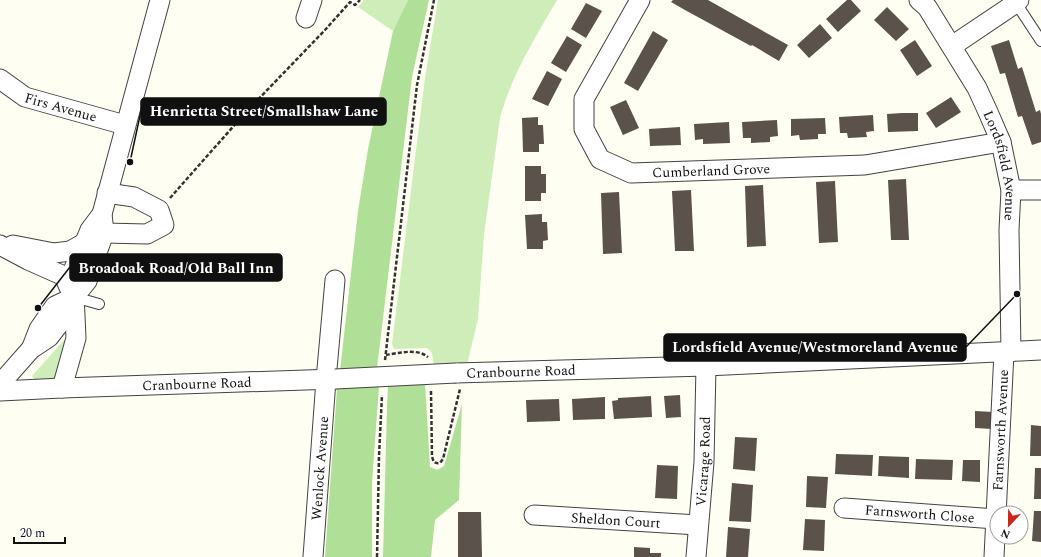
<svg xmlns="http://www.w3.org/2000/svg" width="1041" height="557" font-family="Spectral,serif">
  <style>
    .green { fill: #ceedb9 }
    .forest { fill: #b0df97 }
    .building { fill: #5a524b }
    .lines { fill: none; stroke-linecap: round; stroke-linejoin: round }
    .service-casing { stroke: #434343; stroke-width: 12 }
    .minor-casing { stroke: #434343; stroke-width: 21 }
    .path { stroke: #323232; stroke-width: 2.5; stroke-dasharray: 4 2; stroke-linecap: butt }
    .service { stroke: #fff; stroke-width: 10 }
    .minor { stroke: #fff; stroke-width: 19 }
    .minor-bridge-casing { stroke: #434343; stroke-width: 21; stroke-linecap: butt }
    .minor-bridge { stroke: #fff; stroke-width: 19 }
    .labels { text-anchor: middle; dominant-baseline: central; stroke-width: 4; stroke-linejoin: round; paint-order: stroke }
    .street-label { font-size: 14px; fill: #101010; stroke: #fff }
    .leader { fill: none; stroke: #101010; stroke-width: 1.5 }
    .callout-dot { fill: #101010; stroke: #fff; stroke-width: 1.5 }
    .callout { fill: #101010; stroke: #101010; stroke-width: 1.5 }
    .callout-label { font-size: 15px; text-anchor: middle; font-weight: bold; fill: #fff }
  </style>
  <rect width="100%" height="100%" fill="#fffef3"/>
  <path class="green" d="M364 0H408L393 31 358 7Z
    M438 0H557C535 38 511 76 500 118L484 235 478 319 467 365H434L432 353 427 348 394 349 392 344 425 78Z
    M64 340 67 341 58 375 54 380H35L32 376Z"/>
  <path class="forest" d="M408 0H429L412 77 377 368 340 371 358 211 368 149 393 31Z
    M425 383 430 467 437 470 444 466 462 404 459 500 435 520 431 557H383L387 407 388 385Z
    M379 386 372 483V557H325L337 389Z"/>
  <path class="building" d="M673 0H708L788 45 779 61 752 45 751 46 685 10 671 2Z
    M847 0H851L861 11 838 32 826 19Z
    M586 3 602 11 586 38 571 29Z
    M887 7 909 29 896 41 874 20Z
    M820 24 832 38 809 58 797 45Z
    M653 31 668 40 638 91 624 83Z
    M567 36 582 45 566 72 551 63Z
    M915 40 932 66 917 76 900 50Z
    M1009 40 1018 69 1022 67 1036 112 1040 110 1041 114V142L1032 145 1022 116 1018 117 1005 73 1000 74 991 46Z
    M547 71 562 79 548 106 532 99Z
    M951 97 961 112 936 128 926 113Z
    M626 100 639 128 623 135 610 107Z
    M902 113H918V131L888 132 887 114Z
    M873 115 874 131 866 132 867 137 848 138 847 133H840L839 117Z
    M538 117V125H543L544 144H539V152H523L522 118Z
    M825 118 826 134H818V139L800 140 799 135 791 136V119Z
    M777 120 778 136 770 137V142L751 143V138H743L742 122Z
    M729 122 730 143 703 144V139L695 140 694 124Z
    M680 127 681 145 650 146 649 129Z
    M525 166H541V174H546V193H541V201H525Z
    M906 179 909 240H891L888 180Z
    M835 181 838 242 819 243 816 182Z
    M763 185 766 246 747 247 745 186Z
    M691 190 694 251H675L672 191Z
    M619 192 622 253 603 254 601 193Z
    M542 214V222H547L548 240 543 241V249H527L525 215Z
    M680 395 681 417 666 418 664 396Z
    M651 396 652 417 614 419 612 401 618 400V398Z
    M605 397V419L573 420 572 399Z
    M559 399 560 421 527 422 526 400Z
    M975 411 993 412 992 429 975 428Z
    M1031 425 1041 426V456H1030Z
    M735 437 757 438 755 471 733 469Z
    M836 454 873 455 872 476 835 474Z
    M879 456 909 457V478L878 476Z
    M916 459 953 460 952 480 915 479Z
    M963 460H980V482L962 481Z
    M657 465 678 466 677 499 655 498Z
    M1035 468H1041V499H1034Z
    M807 476 828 477 826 508 806 507Z
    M732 483 753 485 751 522 729 521Z
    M1034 511H1041V542L1032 541Z
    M458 512H481L482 557H458Z
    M805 519 825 520 824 551 803 550Z
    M728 527 750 529 748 557H726Z
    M634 547 650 548V553H661V557H634Z"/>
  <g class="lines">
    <defs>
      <path id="service" d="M1016 3 1041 41
        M74 297 99 304"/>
      <g id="minor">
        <path id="s1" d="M640 0 584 99V129L600 159 631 173 865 165 1001 142"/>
        <path id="s2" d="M919 0 927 7 977 88 988 112 1001 142 1011 190 1009 230 1011 352"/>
        <path d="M306 18 312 0"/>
        <path d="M952 46 1016 3 1019 0"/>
        <path id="s3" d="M0 79 25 97 125 125"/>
        <path d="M1011 190H1041"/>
        <path d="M104 233 147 234 164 225 159 210 134 197 107 193"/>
        <path d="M0 245 28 260 64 276 72 294"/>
        <path d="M13 245 54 253 70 251 84 243"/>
        <path d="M32 347 39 329 55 306 74 297"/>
        <path id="s4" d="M456 373 706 366 1041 350"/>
        <path d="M0 384 31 349 49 337 66 315 74 297 87 281 104 233 102 214 160 0"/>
        <path d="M62 388 76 338 73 271 90 230 102 214"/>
        <path id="s5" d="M0 391 62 388 335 379"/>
        <path id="s6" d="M844 508 996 519"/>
        <path id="s7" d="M534 515 698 525"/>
        <path id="s8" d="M313 557 326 380 335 280"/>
        <path id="s9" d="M696 557 704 462 706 366"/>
        <path id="s10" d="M994 557 1004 352"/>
      </g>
    </defs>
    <use href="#service" class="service-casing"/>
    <use href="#minor" class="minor-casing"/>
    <path class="path" d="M170 198 246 112 325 30 350 2 355 5 360 0
      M386 355C399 353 417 348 428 357
      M385 360 417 85 434 0
      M431 391 432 456C433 461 434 464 440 463L443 459 460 389
      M377 557 379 456 382 395"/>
    <use href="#service" class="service"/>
    <use href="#minor" class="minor"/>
    <defs>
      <path id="minor-bridge" d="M335 379 456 373"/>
    </defs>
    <use href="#minor-bridge" class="minor-bridge-casing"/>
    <use href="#minor-bridge" class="minor-bridge"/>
  </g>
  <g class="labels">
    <g class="street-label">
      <text stroke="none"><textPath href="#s3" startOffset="68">Firs Avenue</textPath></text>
      <text stroke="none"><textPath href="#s2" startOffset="188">Lordsfield Avenue</textPath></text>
      <text stroke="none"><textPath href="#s1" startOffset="292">Cumberland Grove</textPath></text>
      <text stroke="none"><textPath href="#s4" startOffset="65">Cranbourne Road</textPath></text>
      <text stroke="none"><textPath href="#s5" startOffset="197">Cranbourne Road</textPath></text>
      <text stroke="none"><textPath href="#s10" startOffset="127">Farnsworth Avenue</textPath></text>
      <text stroke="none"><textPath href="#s9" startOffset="96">Vicarage Road</textPath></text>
      <text stroke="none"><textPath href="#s8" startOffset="89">Wenlock Avenue</textPath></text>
      <text stroke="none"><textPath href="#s6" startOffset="76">Farnsworth Close</textPath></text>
      <text stroke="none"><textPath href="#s7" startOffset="82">Sheldon Court</textPath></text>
    </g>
  </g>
  <path class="leader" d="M130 162L141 111M38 308L70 267M1017 294L966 347"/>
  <g class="callout-dot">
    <circle cx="130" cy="162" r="4"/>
    <circle cx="38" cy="308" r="4"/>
    <circle cx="1017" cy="294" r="4"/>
  </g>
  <g class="callout">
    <rect x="141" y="98" width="245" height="27" rx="4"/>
    <rect x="70" y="254" width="212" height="27" rx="4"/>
    <rect x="664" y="334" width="302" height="27" rx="4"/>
  </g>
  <g class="callout-label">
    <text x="264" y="116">Henrietta Street/Smallshaw Lane</text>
    <text x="176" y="273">Broadoak Road/Old Ball Inn</text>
    <text x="815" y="352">Lordsfield Avenue/Westmoreland Avenue</text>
  </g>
  <g transform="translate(1009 525) rotate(202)"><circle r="19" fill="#ffffff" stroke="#9f9f9f"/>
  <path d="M0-3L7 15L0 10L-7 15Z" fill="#cb271d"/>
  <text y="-6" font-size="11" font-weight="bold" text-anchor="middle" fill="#101010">N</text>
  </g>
  <path d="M14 537v6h51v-6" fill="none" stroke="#101010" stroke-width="2"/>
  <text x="20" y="537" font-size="12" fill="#101010" stroke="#ffffff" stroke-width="3" paint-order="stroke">20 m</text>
</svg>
